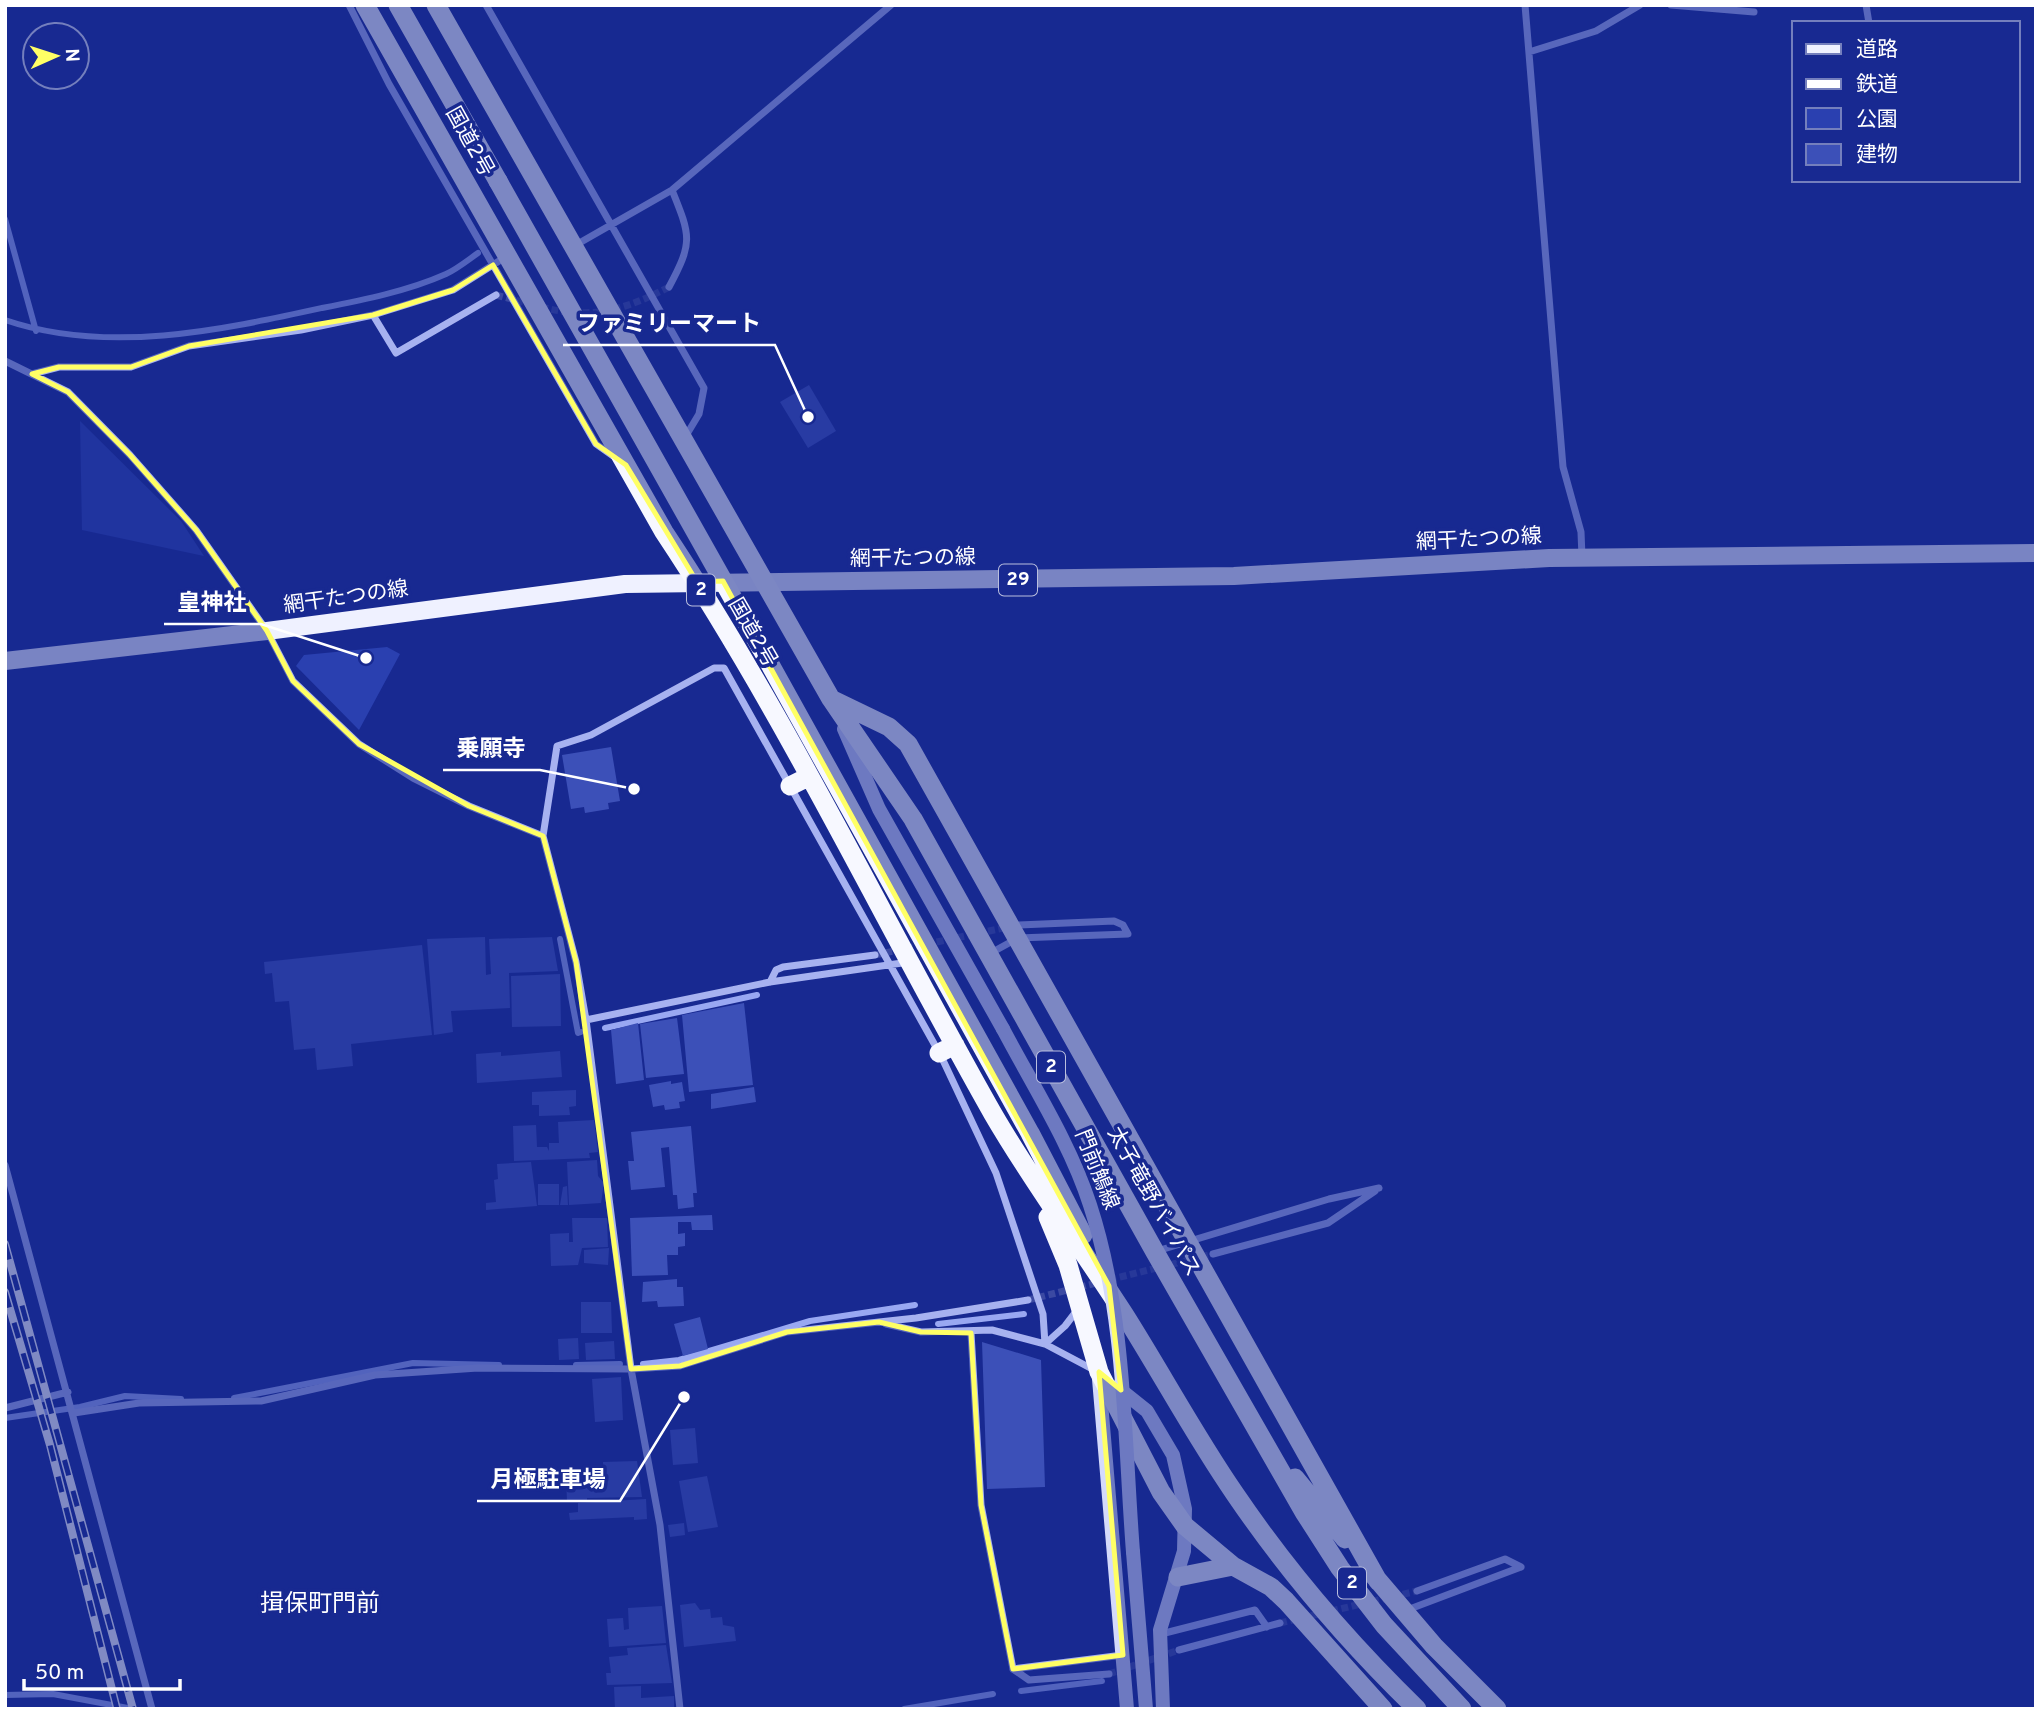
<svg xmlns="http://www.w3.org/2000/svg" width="2041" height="1714" font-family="Overpass,'Noto Sans JP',sans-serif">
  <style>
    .green { fill: #2a40b0 }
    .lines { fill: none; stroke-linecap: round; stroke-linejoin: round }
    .stream { stroke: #99a8f2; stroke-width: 6 }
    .building { fill: #3c50b8 }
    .minor-tunnel { stroke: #3b49a2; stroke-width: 7; stroke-dasharray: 7 3.5; stroke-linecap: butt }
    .minor { stroke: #a7b2f0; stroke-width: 7 }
    .secondary { stroke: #d4dafb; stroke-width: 14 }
    .primary { stroke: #eff1ff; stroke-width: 18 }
    .trunk { stroke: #f7f8ff; stroke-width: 19 }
    .rail-casing { stroke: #fff; stroke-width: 8 }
    .rail { stroke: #182991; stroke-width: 5; stroke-dasharray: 16; stroke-linecap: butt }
    .secondary-bridge { stroke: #d4dafb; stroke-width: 14 }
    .trunk-bridge { stroke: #f7f8ff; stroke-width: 19 }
    .marked { fill: none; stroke: #ffff65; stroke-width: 5; stroke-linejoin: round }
    .labels { text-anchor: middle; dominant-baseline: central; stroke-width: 7; stroke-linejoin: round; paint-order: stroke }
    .shield { fill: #182991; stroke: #babfde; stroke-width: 2 }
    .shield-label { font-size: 19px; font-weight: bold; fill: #fff }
    .street-label { font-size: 21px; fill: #fff; stroke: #182991 }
    .quarter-label { font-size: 24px; fill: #fff; stroke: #182991 }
    .leader { fill: none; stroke: #fff; stroke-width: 2.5 }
    .callout-dot { fill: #fff; stroke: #182991; stroke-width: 2.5 }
    .callout-label { font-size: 23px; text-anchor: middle; font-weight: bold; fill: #fff; stroke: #182991; stroke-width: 7; stroke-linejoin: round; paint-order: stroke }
  </style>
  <rect width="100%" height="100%" fill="#182991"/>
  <path class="green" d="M80 421 181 521 204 556 82 530Z
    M387 647 400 654 359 730 296 666 304 655Z"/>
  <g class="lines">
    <path class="stream" d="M5 219 36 331
      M5 320C107 355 221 330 322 308 363 300 408 291 446 274 457 269 468 260 478 253
      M560 939 578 1033 581 1032
      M605 1028 757 995
      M938 1324 1024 1314
      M643 1364 679 1360 810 1321 915 1305
      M576 1365 620 1364
      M234 1398 413 1363 499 1365
      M5 1418 80 1407 125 1396 181 1399
      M1021 1691 1102 1681
      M5 1695 53 1694 133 1709
      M904 1709 993 1694"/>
  </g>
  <path class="building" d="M809 385 836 431 808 448 780 402Z
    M611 747 620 801 608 803 609 809 585 813 584 807 571 809 562 755Z
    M485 937 486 975 491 974 489 939 552 937 558 971 509 973 510 1008 451 1011 453 1032 434 1035 427 939Z
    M422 945 432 1035 351 1044 353 1066 317 1070 315 1048 294 1050 289 1001 275 1002 272 973 265 974 264 962Z
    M560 974 561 1026 512 1027 511 976Z
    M744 1003 753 1085 689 1092 682 1015Z
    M677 1018 684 1074 646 1078 640 1024Z
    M638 1023 644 1080 616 1084 611 1030Z
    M560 1051 562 1077 477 1083 476 1054 501 1052V1056Z
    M671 1081V1084L682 1082 685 1101 679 1102 680 1108 665 1110 664 1105 653 1107 649 1085Z
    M754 1087 756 1102 711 1109V1094Z
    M576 1090V1106L569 1107 570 1115 539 1116V1105H532V1092Z
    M594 1120 598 1152 589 1153 590 1158 514 1161 513 1126 536 1125 537 1147H547L549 1151V1143H559L558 1122Z
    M691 1126 697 1193H693L694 1207 678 1209 677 1195H673L669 1147 661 1148 665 1187 631 1190 628 1161H634L631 1132Z
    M597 1160 598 1176 604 1183 601 1203 569 1205 567 1162Z
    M531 1162 537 1206 486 1210V1203L496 1202 494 1180 498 1179 497 1164Z
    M538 1184H559V1205H538Z
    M567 1186 568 1205H560L563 1187Z
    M712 1215 713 1230H692L691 1222H678V1234L685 1233V1246L678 1247V1255H667L668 1275 632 1276 630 1218Z
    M572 1218H607L608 1247 582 1248 578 1265 551 1266 550 1234 569 1233V1242H573Z
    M609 1248 608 1265 584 1263V1250Z
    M677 1279V1287H683L684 1306 658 1307 657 1301 642 1302 643 1282Z
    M581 1302H611L612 1333H581Z
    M700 1317 708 1349 683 1356 674 1324Z
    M578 1338 579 1359 559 1360 558 1339Z
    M614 1341 615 1359 586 1360 585 1343Z
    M982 1342 1041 1360 1045 1487 987 1489Z
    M621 1377 623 1420 595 1422 592 1379Z
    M695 1428 698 1463 673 1465 670 1430Z
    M637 1461 642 1497 587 1498V1501L567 1502 566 1473 585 1472 586 1482 604 1481 603 1462Z
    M707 1476 718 1527 688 1532 679 1481Z
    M646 1499 647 1519 634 1520V1517L570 1520 569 1513 578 1512V1503Z
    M684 1523 685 1535 670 1537 668 1525Z
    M695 1603 700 1610 710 1609 711 1618 722 1617 723 1625 734 1627 736 1641 684 1647 680 1605Z
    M662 1606 666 1643 609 1647 607 1619 623 1618 624 1630 629 1629 628 1608Z
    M666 1645 672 1683 607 1685 606 1673H611L609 1657 628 1655 627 1648Z
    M641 1686V1698L674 1696V1709H615L614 1687Z"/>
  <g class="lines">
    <path class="minor-tunnel" d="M496 295 530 304
      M541 307C591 320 625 310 669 287
      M875 955 1008 927
      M1028 1300 1213 1254
      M1280 1623 1417 1591
      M1109 1674 1179 1650"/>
    <path class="minor" d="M349 5 389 84 596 444 613 456
      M486 5 704 388 699 414 684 439
      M1525 5 1563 467 1581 532 1582 557
      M1671 5 1754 12
      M1866 5 1869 23
      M1529 52 1596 31 1640 5
      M574 246 672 190 891 5
      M669 287C693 242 691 237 672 190
      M373 315 396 353 496 295
      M5 361 68 392 130 455 196 530 267 631 293 681 359 744 413 778 469 806 543 836 576 962 586 1020 631 1369 660 1525 680 1709
      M32 374 59 367H131L189 346 301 330 373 315 453 290 507 256
      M543 836 557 746 591 735 714 668H724L941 1056 996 1173 1043 1314 1045 1344
      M989 954 1018 938 1128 934 1123 925 1114 921 1019 925
      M770 982 776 970 783 967 875 955
      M586 1020 770 982 909 962
      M5 1165 152 1709
      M1157 1251 1329 1199 1379 1188
      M1213 1254 1328 1223 1375 1191
      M886 1324 921 1332 992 1330 1045 1344 1096 1371
      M971 1333 981 1505 1013 1669 1123 1655
      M1045 1344 1065 1326 1078 1309
      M5 1408 68 1392
      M74 1413 139 1403 261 1401 375 1375 478 1368 631 1369 680 1366 787 1332 916 1318 1028 1300
      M1417 1591 1505 1559 1521 1567
      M1407 1610 1521 1567
      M1161 1634 1255 1610 1267 1627
      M1179 1650 1280 1623
      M1013 1669 1029 1680 1109 1674"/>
    <path class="secondary" d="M844 729 879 809 1003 1029
      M1099 1379 1127 1709
      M1117 1387 1147 1411 1173 1455 1185 1509 1184 1551 1160 1630 1163 1709
      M1133 1552 1146 1709"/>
    <path class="primary" d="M5 661 267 631 625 584 1234 576 1549 558 2036 553"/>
    <path class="trunk" d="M365 5 664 532C787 717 883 920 993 1114 1033 1183 1081 1247 1124 1314 1162 1374 1195 1436 1235 1494 1288 1572 1349 1643 1417 1709
      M398 5 498 181
      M436 5 831 699 913 819 1155 1252 1304 1512 1340 1568 1384 1625 1462 1709
      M761 648 1030 1133 1083 1235
      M831 699 889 727 908 744 1378 1581
      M790 786 808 777
      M939 1053 955 1045
      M1048 1217 1068 1265 1099 1372 1161 1492 1185 1526 1233 1566 1271 1587 1286 1601 1383 1709
      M1295 1478 1345 1539
      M1370 1571 1434 1646 1497 1709
      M1178 1577 1233 1566"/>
    <defs>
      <path id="rail" d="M5 1244 133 1709
        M5 1292 50 1445 117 1709"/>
    </defs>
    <use href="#rail" class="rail-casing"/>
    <use href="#rail" class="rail"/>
    <path class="secondary-bridge" d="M1003 1029C1033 1086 1070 1143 1090 1205 1126 1315 1124 1437 1133 1552"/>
    <path class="trunk-bridge" d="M498 181 761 648"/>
  </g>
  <path d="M0 0H2041V1714H0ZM493 265 596 444 626 465 697 582 723 581 1109 1286 1121 1390 1099 1372 1123 1655 1013 1669 981 1505 971 1333 921 1332 879 1322 787 1332 680 1366 631 1369 576 962 543 836 469 806 359 744 293 681 267 631 196 530 130 455 68 392 32 374 59 367H131L189 346 373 315 453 290Z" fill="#182991" fill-opacity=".55" fill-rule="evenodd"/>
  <path class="marked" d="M493 265 596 444 626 465 697 582 723 581 1109 1286 1121 1390 1099 1372 1123 1655 1013 1669 981 1505 971 1333 921 1332 879 1322 787 1332 680 1366 631 1369 576 962 543 836 469 806 359 744 293 681 267 631 196 530 130 455 68 392 32 374 59 367H131L189 346 373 315 453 290Z"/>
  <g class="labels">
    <g class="shield">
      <rect x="999" y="564.5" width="38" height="31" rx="5"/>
      <rect x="687" y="574.5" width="28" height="31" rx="5"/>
      <rect x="1037" y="1051.5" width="28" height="31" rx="5"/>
      <rect x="1338" y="1567.5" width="28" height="31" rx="5"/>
    </g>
    <g class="shield-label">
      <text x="1018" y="580">29</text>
      <text x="701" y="590">2</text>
      <text x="1051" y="1067">2</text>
      <text x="1352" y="1583">2</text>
    </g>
    <g class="street-label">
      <text transform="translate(469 142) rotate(61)">国道2号</text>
      <text transform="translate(1479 540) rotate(-3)">網干たつの線</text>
      <text transform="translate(913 559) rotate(-1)">網干たつの線</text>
      <text transform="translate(346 598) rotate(-8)">網干たつの線</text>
      <text transform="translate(752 633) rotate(60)">国道2号</text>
      <text transform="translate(1096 1170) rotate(68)">門前鵤線</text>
      <text transform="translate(1153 1202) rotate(61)">太子竜野バイパス</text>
    </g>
    <g class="quarter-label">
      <text x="320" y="1605">揖保町門前</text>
    </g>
  </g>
  <path class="leader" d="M808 417L775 345H563M366 658L261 624H164M634 789L540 770H443M684 1397L620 1501H477"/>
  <g class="callout-dot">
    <circle cx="808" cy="417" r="7"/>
    <circle cx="366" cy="658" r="7"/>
    <circle cx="634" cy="789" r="7"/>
    <circle cx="684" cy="1397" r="7"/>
  </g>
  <g class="callout-label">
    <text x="669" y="331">ファミリーマート</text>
    <text x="212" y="610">皇神社</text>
    <text x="491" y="756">乗願寺</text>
    <text x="548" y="1487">月極駐車場</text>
  </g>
  <rect width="2041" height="1714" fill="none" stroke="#ffffff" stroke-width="14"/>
  <rect x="1792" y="21" width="228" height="161" fill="#182991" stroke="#747fbd" stroke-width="2"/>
  <rect x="1806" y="44" width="35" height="10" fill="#eff1ff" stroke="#747fbd" stroke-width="2"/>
  <text x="1856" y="56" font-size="21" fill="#ffffff">道路</text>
  <rect x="1806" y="79" width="35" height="10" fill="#ffffff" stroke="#747fbd" stroke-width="2"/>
  <text x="1856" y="91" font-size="21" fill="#ffffff">鉄道</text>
  <rect x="1806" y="108" width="35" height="21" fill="#2a40b0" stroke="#747fbd" stroke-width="2"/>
  <text x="1856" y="126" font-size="21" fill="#ffffff">公園</text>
  <rect x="1806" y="144" width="35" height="21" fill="#3c50b8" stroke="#747fbd" stroke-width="2"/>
  <text x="1856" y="161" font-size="21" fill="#ffffff">建物</text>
  <g transform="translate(56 56) rotate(87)"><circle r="33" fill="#182991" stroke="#747fbd" stroke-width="2"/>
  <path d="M0-5L12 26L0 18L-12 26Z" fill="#ffff65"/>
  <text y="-10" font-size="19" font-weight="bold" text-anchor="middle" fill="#ffffff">N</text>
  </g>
  <path d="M24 1679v10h156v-10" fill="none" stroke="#ffffff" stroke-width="3.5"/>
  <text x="35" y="1679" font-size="21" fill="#ffffff" stroke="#182991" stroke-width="5" paint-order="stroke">50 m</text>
</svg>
